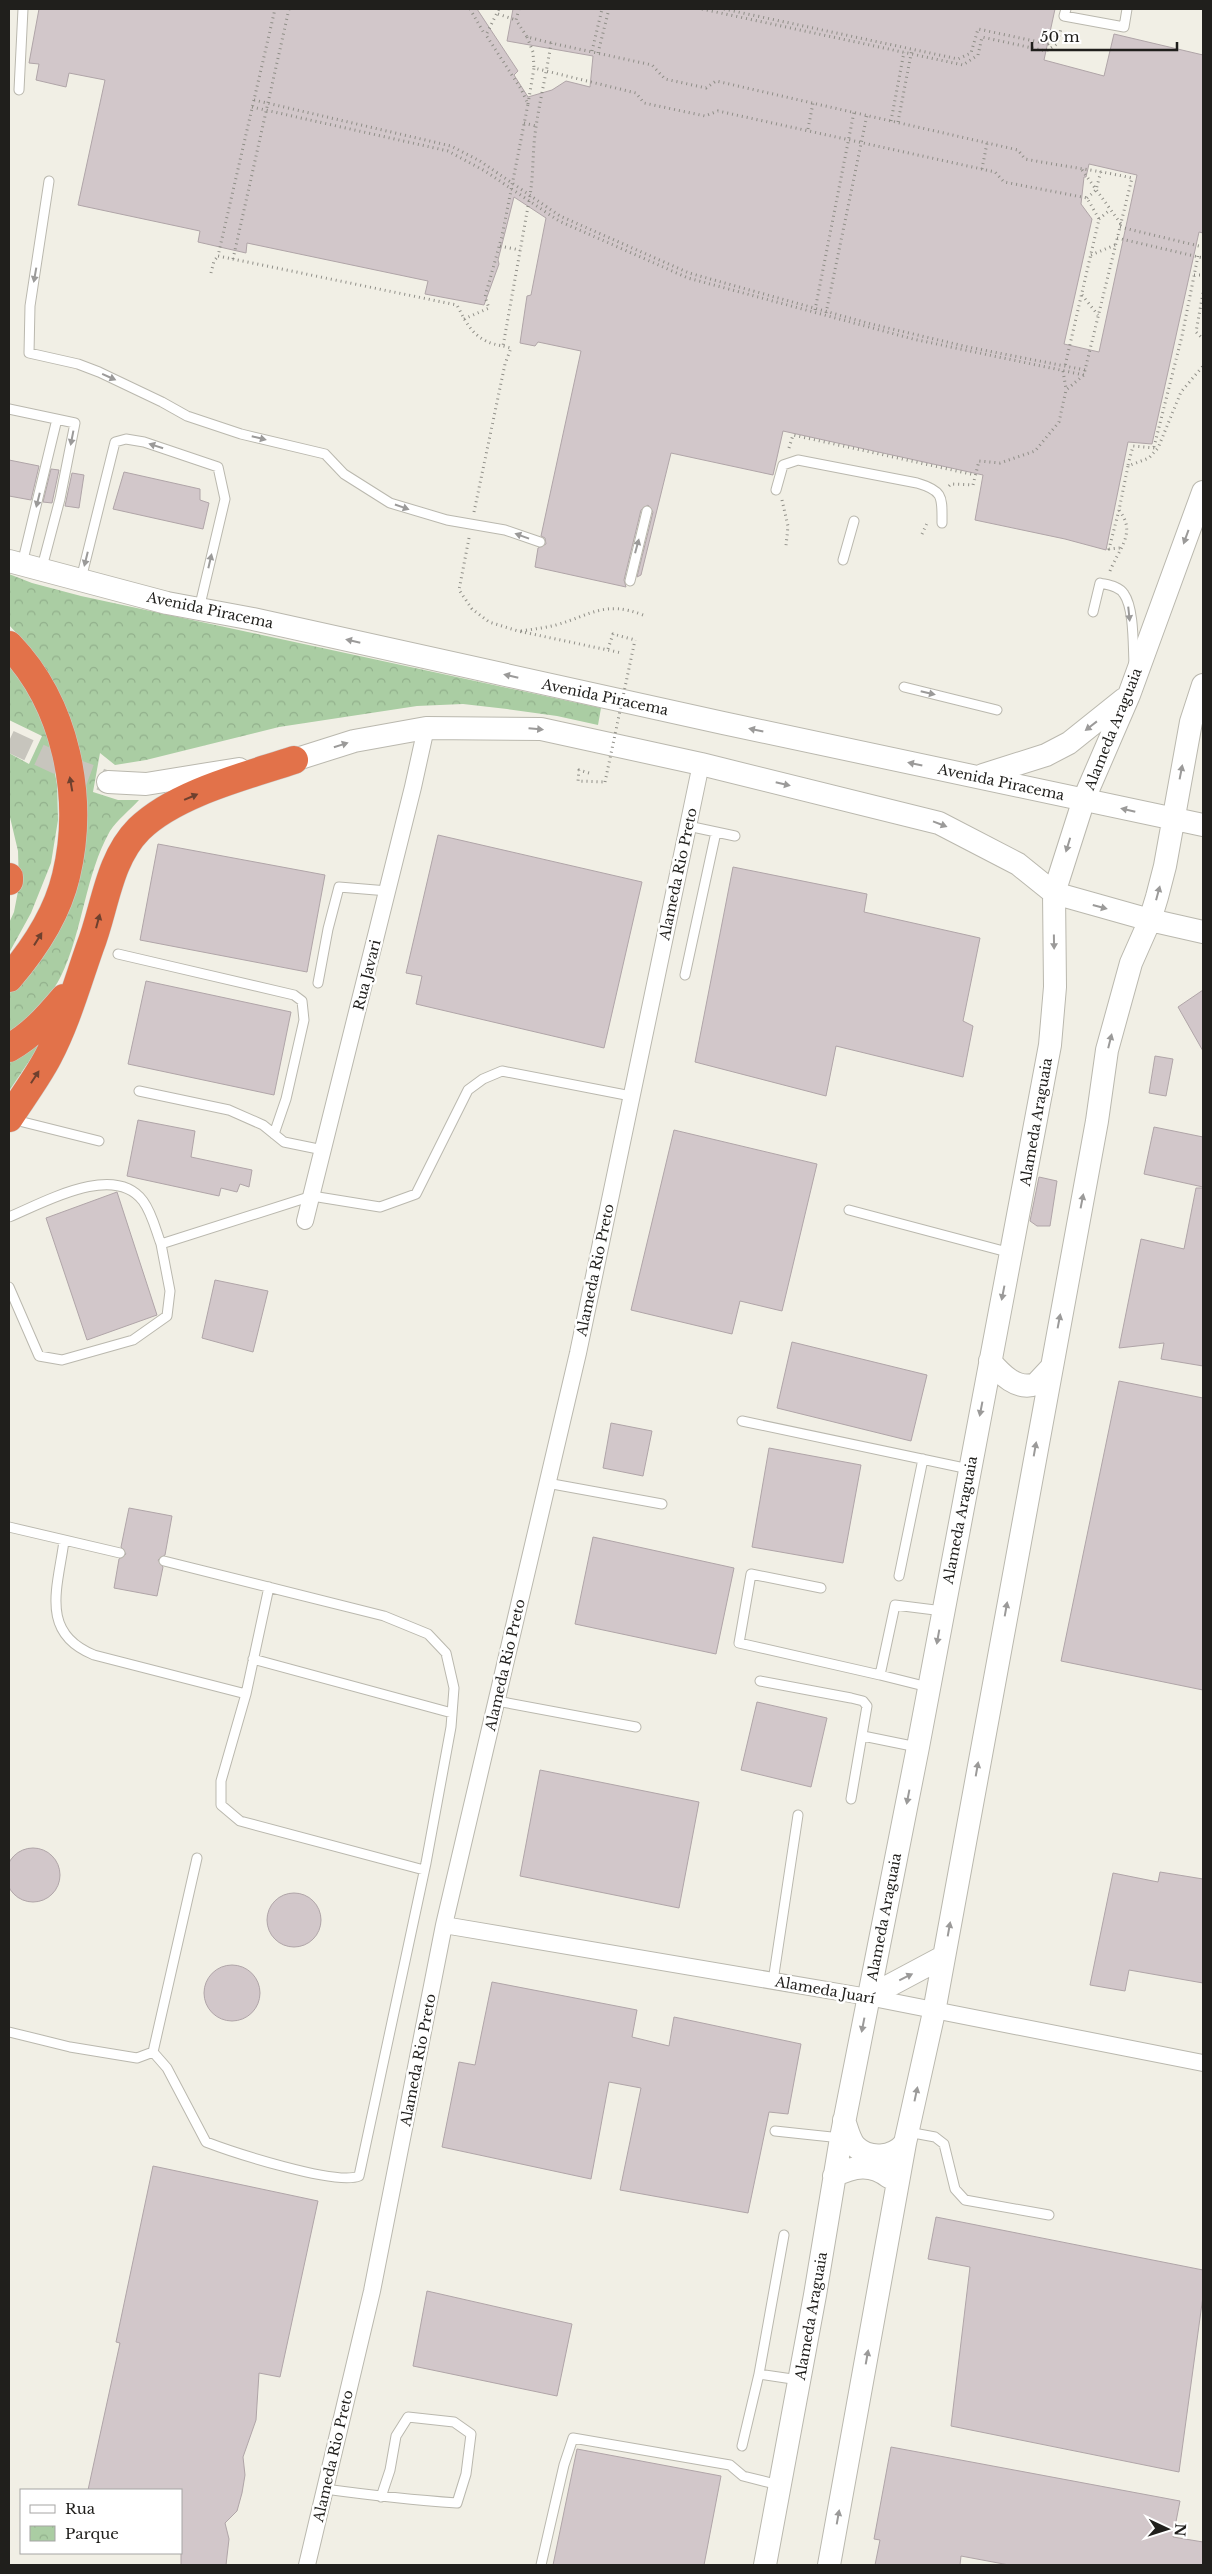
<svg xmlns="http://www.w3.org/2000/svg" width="1212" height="2574" font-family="'Libre Baskerville',serif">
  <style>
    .park { fill: url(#park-crowns) }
    .building { fill: #d2c7ca; stroke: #b0a5a8; fill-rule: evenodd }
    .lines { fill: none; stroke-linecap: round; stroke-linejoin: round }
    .secondary-tunnel { stroke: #c7c5bd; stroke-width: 22; stroke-dasharray: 22 11; stroke-linecap: butt }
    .lane-casing { stroke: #bab8ae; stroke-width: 11 }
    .street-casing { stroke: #bab8ae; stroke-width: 18 }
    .secondary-casing { stroke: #bab8ae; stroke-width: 24 }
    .highway-casing { stroke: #cececd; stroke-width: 29 }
    .path { stroke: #8f8e87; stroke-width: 3; stroke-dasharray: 1 4; stroke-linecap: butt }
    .lane { stroke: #fff; stroke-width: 9 }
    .street { stroke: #fff; stroke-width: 16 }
    .secondary { stroke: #fff; stroke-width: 22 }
    .highway { stroke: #e2724a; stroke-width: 28 }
    .path-bridge { stroke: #8f8e87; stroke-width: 3; stroke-dasharray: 1 4; stroke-linecap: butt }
    .oneway { fill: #9b9a99 }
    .oneway2 { fill: #6e402e }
    .labels { text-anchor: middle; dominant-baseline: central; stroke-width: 5; stroke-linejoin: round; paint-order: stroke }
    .street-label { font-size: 14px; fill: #201f1c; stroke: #fff }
  </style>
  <defs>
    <pattern id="park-crowns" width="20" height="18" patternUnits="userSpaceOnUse" patternTransform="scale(1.25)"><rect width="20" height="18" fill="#aacda3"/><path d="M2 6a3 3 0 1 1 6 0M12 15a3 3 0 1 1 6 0" fill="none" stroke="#92b08c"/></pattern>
  </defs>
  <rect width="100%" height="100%" fill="#f1efe5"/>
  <path class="park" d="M9 574 32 583 81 596 601 708 598 725 557 716 507 709 463 704 417 706 279 727 146 760 115 765 100 753 93 792 118 800H139C130 810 117 820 110 831 85 875 83 931 61 976 48 1002 29 1018 9 1037V988L44 944 80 754 71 720 53 684 32 650 9 625Z
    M9 663 34 700 46 727 57 784 58 820 51 863 31 913 9 953V923L14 912 19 886 18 851 9 813V753L29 764 42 736 9 720Z
    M44 1039 9 1091V1058Z"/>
  <path class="building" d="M39 9H477L518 71 514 75 528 97 552 90 566 81 590 87 593 56 507 41 513 9H1055L1044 60 1104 76 1114 34 1203 55V233L1199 232 1152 444 1128 442 1106 550 1065 539 975 520 983 475 783 431 773 475 671 453 641 575 637 577 653 512 648 505 641 510 624 580 626 587 535 567 538 548 546 544 545 538 541 536 581 351 538 342 535 346 520 343 527 296 531 295 546 218 514 197 498 260 499 264 484 305 425 294 428 281 247 243 246 253 198 242 200 231 78 205 105 80 69 73 66 87 36 80 39 64 29 63ZM1089 164 1137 175 1099 352 1064 344 1092 219 1081 204 1084 177H1086Z
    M9 460 39 466 31 500 9 496Z
    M51 469 59 470 52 503 43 502Z
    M124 472 200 489V500L209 503 203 529 113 509Z
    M72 473 84 475 79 508 65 506Z
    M438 835 642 882 604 1048 416 1004 422 976 406 973Z
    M158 844 325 875 307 972 140 940Z
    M733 867 867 894 864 912 980 938 963 1021 973 1026 963 1077 836 1046 826 1096 695 1062Z
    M146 981 291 1012 274 1095 128 1064Z
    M1203 990V1051L1178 1007Z
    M1155 1056 1173 1059 1166 1096 1149 1093Z
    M138 1120 195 1131 191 1157 252 1170 249 1187 240 1184 237 1192 221 1188 219 1196 127 1176Z
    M1154 1127 1203 1137V1187L1144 1174Z
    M674 1130 817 1164 782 1311 740 1301 732 1334 631 1310Z
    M1039 1177 1057 1181 1050 1226H1037L1030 1221Z
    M1196 1188H1203V1366L1161 1359 1164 1343 1119 1348 1141 1239 1184 1249Z
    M117 1192 157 1315 87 1340 46 1218Z
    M215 1280 268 1291 253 1352 202 1338Z
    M792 1342 927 1375 911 1441 777 1408Z
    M1119 1381 1203 1398V1690L1061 1661Z
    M611 1423 652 1431 643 1476 603 1468Z
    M769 1448 861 1465 843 1563 752 1547Z
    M129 1508 172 1516 165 1555 158 1560 163 1567 157 1596 114 1588 119 1559 126 1554 121 1547Z
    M593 1537 734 1568 716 1654 575 1624Z
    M757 1702 827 1718 811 1787 741 1770Z
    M540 1770 699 1802 679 1908 520 1876Z
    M6 1875a27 27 0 1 1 54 0a27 27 0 1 1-54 0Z
    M1160 1872 1203 1879V1983L1129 1970 1125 1991 1090 1985 1113 1873 1158 1882Z
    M267 1920a27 27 0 1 1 54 0a27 27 0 1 1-54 0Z
    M204 1993a28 28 0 1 1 56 0a28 28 0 1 1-56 0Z
    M492 1982 637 2010 632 2037 669 2046 674 2017 801 2044 788 2114 769 2112 748 2213 620 2190 641 2088 609 2082 591 2179 442 2147 459 2062 475 2065Z
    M153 2166 318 2201 280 2377 259 2373 256 2420 243 2457 245 2475 242 2493 237 2511 225 2523 229 2539 226 2565H181V2490H88L120 2343 116 2342Z
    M936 2217 1203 2270V2296L1179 2472 951 2426 970 2267 928 2259Z
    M427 2291 572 2324 557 2396 413 2366Z
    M891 2447 1180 2501 1173 2537 1203 2542V2565H1009L961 2556 960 2565H875L880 2540 874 2539Z
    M577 2449 721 2476 704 2565H553Z"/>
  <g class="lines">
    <path class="secondary-tunnel" d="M9 741 61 765 108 782"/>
    <defs>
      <path id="lane" d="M1066 9 1064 16 1124 27 1127 9
        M19 90 23 9
        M49 181 30 306 29 353 78 364 99 372 162 402 187 416 241 434 325 454 344 474 390 503 447 520 505 530 540 542
        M9 409 75 423 60 499 41 571
        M776 490 783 465 798 460 917 483C944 491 942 497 942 523
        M843 560 854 521
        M22 564 57 419
        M81 579 115 442 126 439 144 442 218 467 225 499 199 609
        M630 581 647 511
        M1093 612 1100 583C1108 585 1119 586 1124 594 1134 608 1133 645 1134 663
        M904 687 997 710
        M688 826 735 836
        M118 954 294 995 302 1001 304 1020 286 1099 274 1134
        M685 975 716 832
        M318 983 328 929 339 887 388 891
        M139 1091 229 1110 263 1125 284 1142 323 1150
        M11 1119 99 1141
        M849 1210 1011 1253
        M9 1217C43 1203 114 1162 143 1201 152 1213 156 1231 161 1244
        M9 1287 39 1356 62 1360 133 1340 167 1316 170 1291 161 1244 312 1196 380 1207 416 1194 468 1090 483 1079 502 1071 631 1096
        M742 1421 969 1469
        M547 1483 662 1504
        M9 1527 120 1553
        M64 1541C58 1587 39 1633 94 1655L246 1694
        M899 1576 923 1459
        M269 1587 246 1694 221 1781V1805L240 1821 424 1870
        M821 1588 751 1574 739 1643 880 1675
        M253 1659 452 1713
        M760 1681 851 1698 863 1701 867 1706 851 1799
        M928 1687 880 1675 895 1605 943 1611
        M497 1701 636 1727
        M863 1736 917 1747
        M773 1981 798 1815
        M9 2032 70 2047 137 2058 153 2052 167 2068 206 2142C232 2152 336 2186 359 2176L426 1863 451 1727 454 1688 446 1653 428 1634 384 1616 164 1561
        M153 2052 197 1858
        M775 2131 841 2138
        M908 2132 935 2137 944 2144 955 2189 965 2200 1049 2215
        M784 2235 759 2374 799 2380
        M742 2446 759 2374
        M325 2489C369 2495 413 2500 457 2503L466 2474 471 2434 454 2422 408 2417 396 2436 390 2470 381 2497
        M541 2565 564 2465 573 2438 730 2465 743 2476 779 2485"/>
      <path id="street" d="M305 1221 413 787 426 728
        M444 1925 868 1997 1203 2063
        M307 2565 372 2291 444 1925 578 1353 701 764"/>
      <path id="secondary" d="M9 561 167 603 253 619 723 723 1203 825
        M278 763 294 760 354 741 426 728 541 729 701 764 939 823 1018 864 1054 893 1150 920 1203 932
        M983 775 1046 755 1069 743 1124 699
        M108 782 146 784 239 769
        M990 1361C1001 1374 1017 1391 1036 1384L1050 1369
        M868 1997 943 1957
        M844 2120C847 2128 849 2139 855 2146 869 2160 893 2158 905 2143
        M834 2176C854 2166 871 2163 889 2177
        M765 2565 815 2295 841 2138 918 1747 1050 1045 1055 987 1054 893 1084 799 1129 695 1203 492
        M829 2565 905 2143 934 2012 1097 1121 1107 1050 1131 963 1150 920 1157 897 1165 866 1191 722 1203 685"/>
      <path id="highway" d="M9 645C66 704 85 797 66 876 57 914 34 949 9 978
        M9 877V881
        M9 1048C32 1035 47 1018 64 998
        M9 1118C22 1098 37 1078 48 1057 66 1023 77 984 90 947 105 909 108 860 139 829 176 793 246 776 294 760"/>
    </defs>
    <use href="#lane" class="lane-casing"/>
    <use href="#street" class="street-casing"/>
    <use href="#secondary" class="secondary-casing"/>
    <use href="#highway" class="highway-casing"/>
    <path class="path" d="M470 9 485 35
      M519 9 516 20 527 37 551 43
      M702 9 963 65 978 55 982 37 1046 51 1057 44 1061 29
      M724 9 958 59 971 53 978 29 1048 44 1055 37 1059 28
      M498 14 516 20
      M527 37 533 52 534 68
      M592 51 602 9
      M598 53 609 9
      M254 100 451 146 480 161 560 216 689 273 871 324 968 347 1085 370 1132 178C1096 170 1061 166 1025 159L1018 150 716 81 706 88 665 79 652 65 551 43C547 71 540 99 536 127 532 152 534 176 529 201L503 346C476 342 468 327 457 305L218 256 220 247 275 9
      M528 104 534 68 636 93 644 103 705 116 718 111 995 172 1004 182 1087 198 1099 219 1065 366
      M252 107 448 151 485 171 559 221 688 278 913 339 1084 375 1085 370
      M891 121 904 52
      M898 122 912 49
      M524 123 536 126
      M808 129 813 103
      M982 169 987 143
      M1082 170 1121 224
      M1087 198 1096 190 1101 171
      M1099 219 1110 210
      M1120 227 1203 247
      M1117 238 1203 258
      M500 246 520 250
      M1091 255 1115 245
      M233 259 289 9
      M211 273 214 261 218 256
      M1194 275H1203
      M1203 293 1196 332 1201 337 1203 336
      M1082 295 1098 315
      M815 310 854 112
      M826 313 867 115
      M464 319 489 308 485 297 502 236 528 104 521 89 486 35 499 9
      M1063 371 1066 389
      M1154 447 1182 336 1198 256
      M789 448 793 435 975 475
      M1128 465 1133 446 1155 448
      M949 486 951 484 973 485 979 461 1000 463 1035 451 1059 422 1066 390 1084 375
      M782 500 788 526 786 546
      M1119 510 1109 549 1120 548
      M474 512 505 364 511 348 503 346
      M922 534 928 521
      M469 538 459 590 472 609 489 622 518 631 622 653
      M1110 571C1119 548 1137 533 1119 510L1128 466 1149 458 1158 448 1181 392 1203 366
      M521 631C533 629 545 628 556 625 591 615 605 600 643 615
      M608 649 613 634 635 640
      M589 773 579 770 578 781 605 782"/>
    <use href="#lane" class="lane"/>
    <use href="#street" class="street"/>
    <use href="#secondary" class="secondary"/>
    <use href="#highway" class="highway"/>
    <path class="path-bridge" d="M605 782 635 640"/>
  </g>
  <defs><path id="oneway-solid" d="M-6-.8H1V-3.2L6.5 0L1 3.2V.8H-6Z" transform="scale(1.25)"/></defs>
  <g class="oneway">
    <use href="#oneway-solid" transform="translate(35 275) rotate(100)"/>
    <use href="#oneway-solid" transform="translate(109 377) rotate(24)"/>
    <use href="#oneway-solid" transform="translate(72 438) rotate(101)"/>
    <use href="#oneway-solid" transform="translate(259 438) rotate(14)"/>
    <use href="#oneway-solid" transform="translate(156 446) rotate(-162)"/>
    <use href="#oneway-solid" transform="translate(38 500) rotate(104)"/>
    <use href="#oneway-solid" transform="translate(402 507) rotate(19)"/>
    <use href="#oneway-solid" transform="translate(522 536) rotate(-160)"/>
    <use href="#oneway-solid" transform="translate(1186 537) rotate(110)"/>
    <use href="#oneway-solid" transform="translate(637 546) rotate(-75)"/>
    <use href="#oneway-solid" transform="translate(86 559) rotate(104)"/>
    <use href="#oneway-solid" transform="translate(210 561) rotate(-77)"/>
    <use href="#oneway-solid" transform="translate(1129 614) rotate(84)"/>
    <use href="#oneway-solid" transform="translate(353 641) rotate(-167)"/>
    <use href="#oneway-solid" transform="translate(511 676) rotate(-167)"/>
    <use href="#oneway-solid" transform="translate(928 693) rotate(13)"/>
    <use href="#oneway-solid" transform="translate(1091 726) rotate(142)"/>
    <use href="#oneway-solid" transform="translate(536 729) rotate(5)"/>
    <use href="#oneway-solid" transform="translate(756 730) rotate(-168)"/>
    <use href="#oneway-solid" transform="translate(341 745) rotate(-18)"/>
    <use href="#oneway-solid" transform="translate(915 764) rotate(-168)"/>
    <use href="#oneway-solid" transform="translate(1181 772) rotate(-79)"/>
    <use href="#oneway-solid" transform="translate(783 784) rotate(13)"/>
    <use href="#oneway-solid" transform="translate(1128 810) rotate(-167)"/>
    <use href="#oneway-solid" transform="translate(940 824) rotate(21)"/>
    <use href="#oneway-solid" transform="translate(1068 845) rotate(107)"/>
    <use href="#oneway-solid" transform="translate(1158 893) rotate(-75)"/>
    <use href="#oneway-solid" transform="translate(1100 907) rotate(15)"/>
    <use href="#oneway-solid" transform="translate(1054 942) rotate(89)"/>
    <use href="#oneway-solid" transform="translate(1110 1041) rotate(-76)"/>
    <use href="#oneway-solid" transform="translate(1082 1201) rotate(-79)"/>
    <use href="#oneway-solid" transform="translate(1003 1293) rotate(101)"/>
    <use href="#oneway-solid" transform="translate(1059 1321) rotate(-79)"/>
    <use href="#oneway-solid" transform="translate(981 1409) rotate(101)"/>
    <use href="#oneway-solid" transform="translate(1035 1449) rotate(-80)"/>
    <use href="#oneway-solid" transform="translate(1006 1609) rotate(-80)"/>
    <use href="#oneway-solid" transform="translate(938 1637) rotate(100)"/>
    <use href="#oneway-solid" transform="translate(977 1769) rotate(-80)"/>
    <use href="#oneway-solid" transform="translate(908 1797) rotate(101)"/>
    <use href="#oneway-solid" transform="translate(949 1929) rotate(-80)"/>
    <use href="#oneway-solid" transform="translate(906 1977) rotate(-26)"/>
    <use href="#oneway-solid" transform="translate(863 2025) rotate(101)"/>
    <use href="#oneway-solid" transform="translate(916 2094) rotate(-78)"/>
    <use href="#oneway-solid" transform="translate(867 2357) rotate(-80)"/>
    <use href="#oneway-solid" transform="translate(838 2517) rotate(-80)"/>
  </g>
  <g class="oneway2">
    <use href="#oneway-solid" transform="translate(71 784) rotate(-100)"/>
    <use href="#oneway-solid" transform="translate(191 797) rotate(-23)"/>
    <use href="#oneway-solid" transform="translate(98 921) rotate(-75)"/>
    <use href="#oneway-solid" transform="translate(38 939) rotate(-58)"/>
    <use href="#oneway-solid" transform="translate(35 1077) rotate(-57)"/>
  </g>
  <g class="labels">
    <g class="street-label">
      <text transform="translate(210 610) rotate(12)">Avenida Piracema</text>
      <text transform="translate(605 697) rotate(12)">Avenida Piracema</text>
      <text transform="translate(1113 729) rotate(-68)">Alameda Araguaia</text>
      <text transform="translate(1001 782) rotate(12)">Avenida Piracema</text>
      <text transform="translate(678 874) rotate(-78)">Alameda Rio Preto</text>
      <text transform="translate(367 975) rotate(-76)">Rua Javari</text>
      <text transform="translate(1036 1122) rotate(-80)">Alameda Araguaia</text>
      <text transform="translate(595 1270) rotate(-78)">Alameda Rio Preto</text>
      <text transform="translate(960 1520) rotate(-79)">Alameda Araguaia</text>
      <text transform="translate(505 1665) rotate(-77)">Alameda Rio Preto</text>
      <text transform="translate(884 1917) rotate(-79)">Alameda Araguaia</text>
      <text transform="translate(825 1990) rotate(10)">Alameda Juarí</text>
      <text transform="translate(418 2060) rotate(-79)">Alameda Rio Preto</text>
      <text transform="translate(811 2316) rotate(-80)">Alameda Araguaia</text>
      <text transform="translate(333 2456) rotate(-77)">Alameda Rio Preto</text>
    </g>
  </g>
  <rect width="1212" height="2574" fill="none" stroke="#201f1c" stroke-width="20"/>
  <rect x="20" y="2489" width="162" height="65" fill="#ffffff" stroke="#a6a5a4"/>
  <rect x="30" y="2505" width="25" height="8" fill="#ffffff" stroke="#a6a5a4"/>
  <text x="65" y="2514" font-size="15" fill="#201f1c">Rua</text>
  <rect x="30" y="2526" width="25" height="15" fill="url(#park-crowns)" stroke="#a6a5a4"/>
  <text x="65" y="2539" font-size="15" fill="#201f1c">Parque</text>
  <g transform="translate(1167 2529) rotate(94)" stroke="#ffffff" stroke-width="4" paint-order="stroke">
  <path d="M0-4L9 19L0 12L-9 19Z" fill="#201f1c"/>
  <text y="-8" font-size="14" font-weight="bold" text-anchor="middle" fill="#201f1c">N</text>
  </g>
  <path d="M1032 42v8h145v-8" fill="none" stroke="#201f1c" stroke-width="2.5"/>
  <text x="1040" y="42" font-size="15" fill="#201f1c" stroke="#ffffff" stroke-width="4" paint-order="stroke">50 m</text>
</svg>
